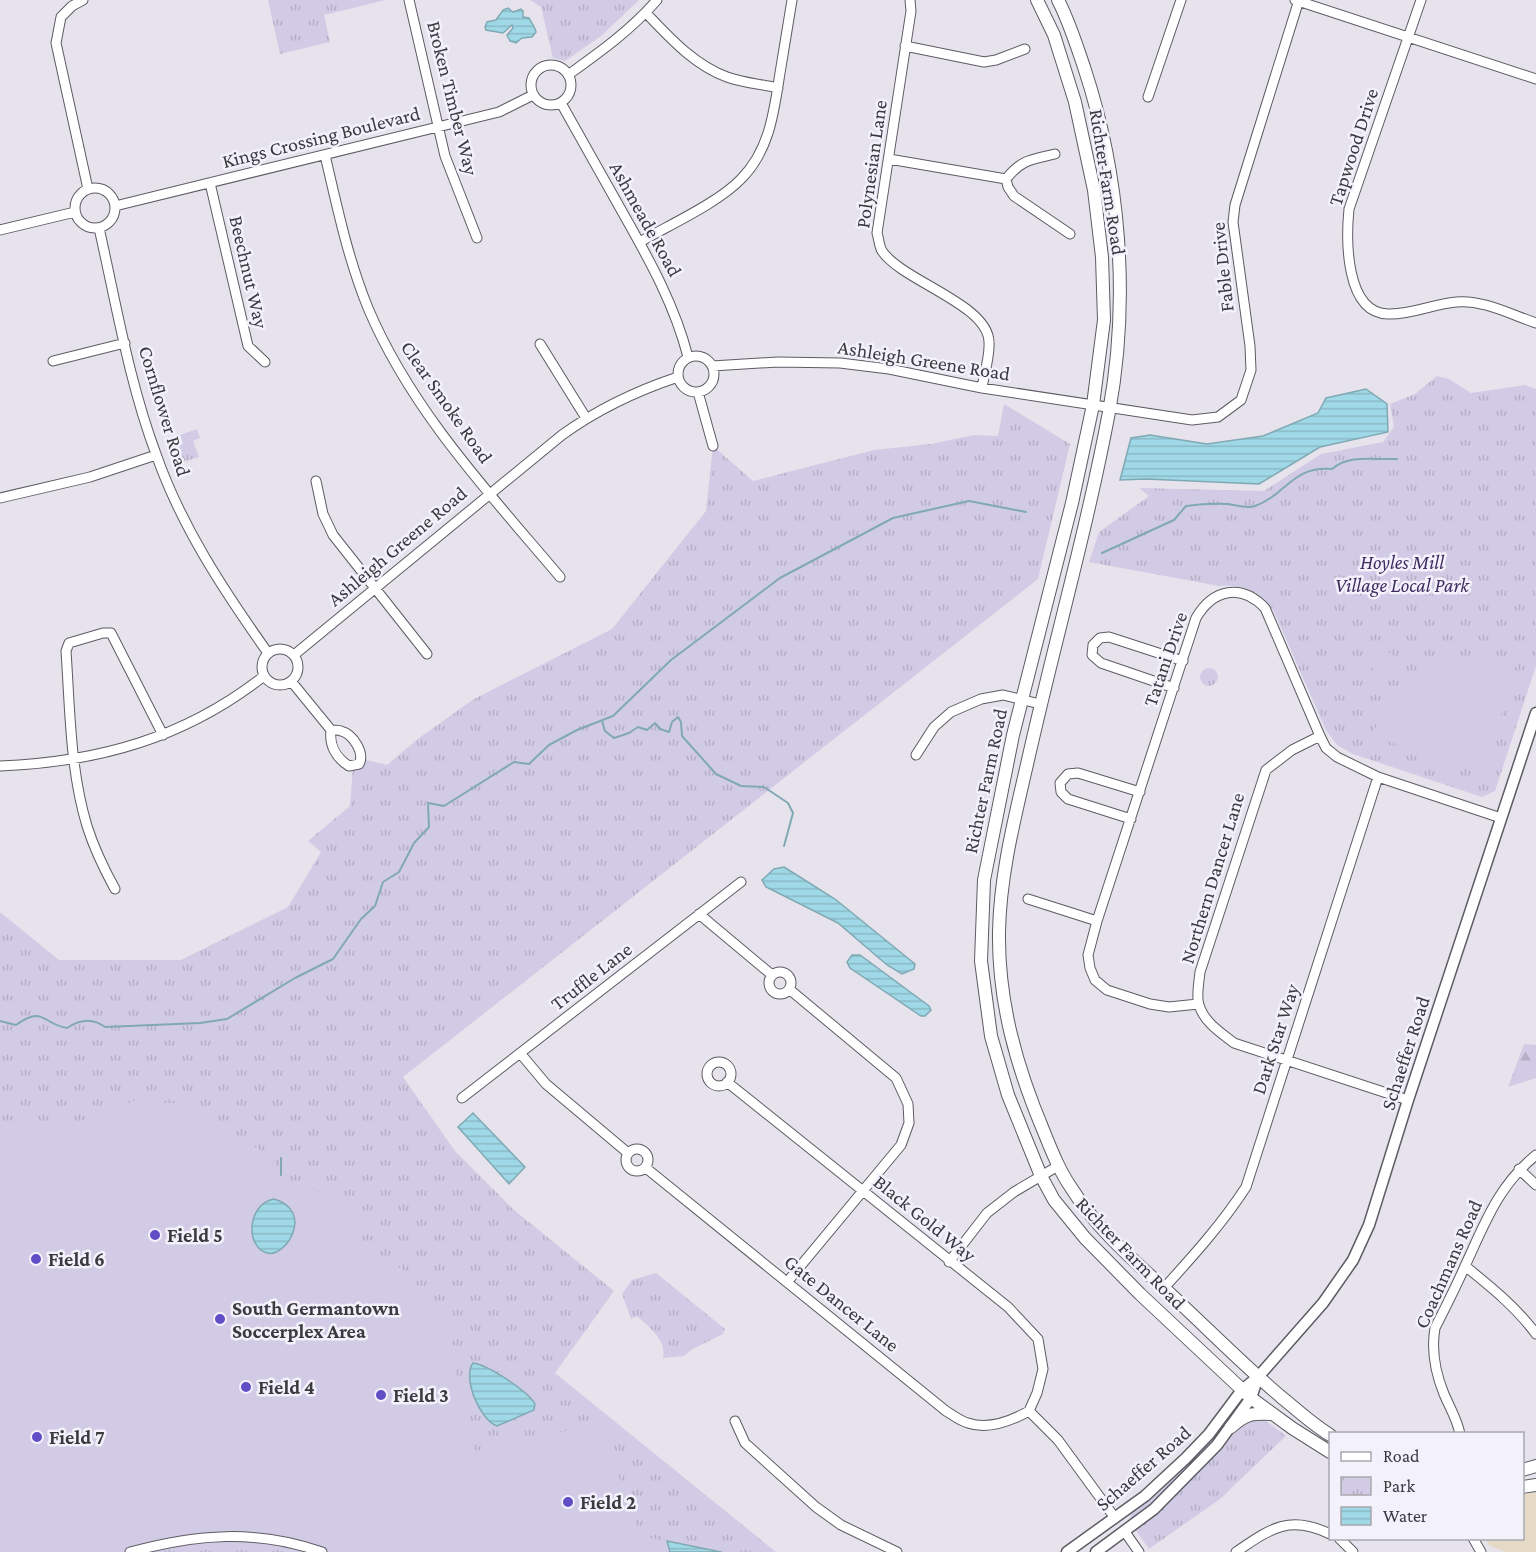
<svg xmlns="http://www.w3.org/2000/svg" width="1536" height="1552" font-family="'Crimson Pro',serif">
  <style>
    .education { fill: #e6dac6 }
    .forest { fill: url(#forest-firs) }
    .park { fill: url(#park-tufts) }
    .pitch { fill: #d2cbe5 }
    .water { fill: url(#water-rules); stroke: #81a9b4; stroke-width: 1.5 }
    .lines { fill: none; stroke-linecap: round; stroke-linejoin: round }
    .stream { stroke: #81a9b4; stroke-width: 2 }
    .minor-casing { stroke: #5d5b63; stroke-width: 11 }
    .tertiary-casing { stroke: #5d5b63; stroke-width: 13 }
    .secondary-casing { stroke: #5d5b63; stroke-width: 14 }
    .minor { stroke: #fff; stroke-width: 9 }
    .tertiary { stroke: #fff; stroke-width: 10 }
    .secondary { stroke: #fff; stroke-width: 12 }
    .poi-dot { fill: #614dc6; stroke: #f3f1fb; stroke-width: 2 }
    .labels { text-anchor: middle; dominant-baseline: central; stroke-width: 5; stroke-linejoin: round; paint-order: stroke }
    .street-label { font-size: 20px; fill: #3b3a3e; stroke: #f3f1fb }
    .park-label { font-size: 20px; font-style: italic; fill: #412d62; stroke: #f3f1fb }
    .poi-label { font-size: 20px; font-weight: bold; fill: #3b3a3e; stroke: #f3f1fb; text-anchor: start }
  </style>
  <defs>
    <pattern id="forest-firs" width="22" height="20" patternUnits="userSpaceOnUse" patternTransform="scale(1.5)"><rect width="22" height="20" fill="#d2cbe5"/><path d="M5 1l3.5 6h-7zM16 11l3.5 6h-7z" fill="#b5afc6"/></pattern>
    <pattern id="park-tufts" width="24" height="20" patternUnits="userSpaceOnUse" patternTransform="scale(1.5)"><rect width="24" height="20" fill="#d2cbe5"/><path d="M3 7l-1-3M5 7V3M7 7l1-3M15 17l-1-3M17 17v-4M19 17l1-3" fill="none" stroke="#b5afc6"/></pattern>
    <pattern id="water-rules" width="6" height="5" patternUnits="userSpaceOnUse" patternTransform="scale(1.5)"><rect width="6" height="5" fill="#9fd8e6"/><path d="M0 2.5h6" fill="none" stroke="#8abac6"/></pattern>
  </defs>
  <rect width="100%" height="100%" fill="#e6e3ed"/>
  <path class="education" d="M1536 1492V1552H1505L1490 1546 1485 1539 1522 1538 1523 1495Z"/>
  <path class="forest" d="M1524 1044 1536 1045V1078L1508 1087Z"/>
  <path class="park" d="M268 0H386L324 15 330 42 280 54Z
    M530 0H639L601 36 565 61 553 58 541 7Z
    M1437 376 1449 379 1471 393 1525 385 1536 389V666L1495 791 1482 797 1353 754 1337 745 1326 730 1274 612C1262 591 1242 584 1219 586L1089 562 1099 532 1149 496 1139 488 1264 491 1321 454 1383 442 1394 427 1390 404 1415 394Z
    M1004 404 1070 444 1038 579 403 1077 455 1151 514 1210 614 1291 555 1373 776 1552H0V912L59 960H181L288 907 321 852 308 841 350 806 353 766 362 759 387 765 419 738 474 699 612 629 706 511 713 446 753 481 874 450 931 444 974 435 998 436Z
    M197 429 200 438 193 441 199 457 183 462 177 446 183 444 180 435Z
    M1200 677a9 9 0 1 1 18 0a9 9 0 1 1-18 0Z
    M656 1273 725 1329 723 1334 691 1350 684 1356 663 1358C667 1340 649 1327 637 1316L631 1319 622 1294 632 1280Z
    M1254 1412 1286 1436 1220 1499 1149 1549 1130 1522 1132 1508 1184 1468 1239 1413Z"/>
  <path class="pitch" d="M1377 642 1403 664 1391 682 1363 662V659Z
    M1462 658 1500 661 1516 665 1484 774 1372 736C1389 692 1417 669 1462 658Z
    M151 1098 164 1103H181L237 1140C253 1143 263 1153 275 1163V1177C284 1183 292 1181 302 1184 319 1189 356 1216 362 1233 362 1235 362 1241 362 1243L388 1267 393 1266 401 1268 407 1274 411 1291 434 1309 446 1329 452 1360 475 1432V1451L553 1433 605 1424 620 1481 630 1499 639 1533 645 1537 667 1541 670 1552H341L312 1542 271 1533 236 1530 203 1531 171 1535 113 1552H0V1132L29 1119 37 1131 63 1126 125 1107 132 1101Z"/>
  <path class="water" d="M508 8 513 12 521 9 523 11V17L529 18C531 22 535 27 536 32L532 37 522 38 516 43 510 41 507 35 513 28 512 25 503 33 486 30 485 27 487 22 496 20 503 10Z
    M1366 389 1387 404 1388 432 1320 447 1259 484 1146 479 1120 480 1131 438 1150 435 1207 444 1263 436 1318 413 1326 398Z
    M784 867 835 899 915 964 914 969 902 974 887 965 838 923 766 887 762 880 774 869Z
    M852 955H860L929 1006 931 1010 925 1016H921L850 968 847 962Z
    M473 1113 525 1167 509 1184 458 1127Z
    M274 1199C315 1211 286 1258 267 1253 245 1247 247 1204 274 1199Z
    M473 1363C488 1365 528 1391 535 1404L534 1410 497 1426C480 1420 462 1378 473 1363Z
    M667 1541 721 1552H722H670Z"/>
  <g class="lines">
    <path class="stream" d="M1102 553 1174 520 1186 506C1200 504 1213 503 1228 504 1236 505 1247 509 1255 506 1286 495 1293 465 1332 469 1349 454 1375 460 1397 459
      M602 721 605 731 614 738 629 733 638 727 647 730 655 723 660 729 669 732 672 722 678 717 681 722 682 736 716 774 741 786 764 787 788 803 793 813 784 846
      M0 1021 16 1025C44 1005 42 1024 67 1028 79 1020 92 1017 105 1027L200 1023 227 1019 295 978 333 959 361 919 375 906 383 882 399 872 414 843 429 827 428 803 444 806 514 762 529 764 549 745 577 730 613 716 671 660 780 578 893 518 969 501 1026 512
      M281 1158V1175"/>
    <defs>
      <path id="minor" d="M83 0 72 6 61 17 56 43 88 189
        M409 0 445 156 477 238
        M910 0 911 11 877 233C879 239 879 246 882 251 902 281 988 304 989 342 990 357 984 374 982 388
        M1295 0 1536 79
        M1421 0 1349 209C1346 239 1345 313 1388 314 1411 315 1433 304 1456 302 1482 299 1512 315 1536 323
        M646 13C669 37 694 65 727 77 743 83 761 84 778 88
        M905 46 984 62 996 60 1025 49
        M531 85a20 20 0 1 1 40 0a20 20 0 1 1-40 0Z
        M568 75C600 52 631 30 657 0
        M1148 97 1181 0
        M561 103C582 140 603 178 624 215 650 261 675 306 688 357
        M325 155C337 207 348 259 368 308 411 410 489 493 560 577
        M889 159 1006 179 1008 187 1014 196 1070 234
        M1006 179C1022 159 1031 160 1055 154
        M210 183 248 346 265 362
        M75 208a20 20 0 1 1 40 0a20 20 0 1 1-40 0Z
        M115 206 499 112 533 95
        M99 228C116 303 129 382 156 454 181 526 224 591 268 653
        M0 230 75 212
        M640 242C669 225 718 203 741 179 770 150 774 111 780 73 784 49 788 24 792 0
        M540 344 586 418
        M678 374a18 18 0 1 1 36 0a18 18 0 1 1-36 0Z
        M53 361 125 343
        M712 366 778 362 840 363 889 369 982 388 1192 420 1218 417 1241 400 1251 370 1250 346 1233 222 1235 205 1299 0
        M698 392 713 446
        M316 481 323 514 333 535 427 654
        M0 498 90 477 156 455
        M262 667a18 18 0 1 1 36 0a18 18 0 1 1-36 0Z
        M294 655 562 435C598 409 636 391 678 377
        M291 681 331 730C329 745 336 758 349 766L359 764C365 753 353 734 341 731 340 730 333 730 331 730
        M1174 688 1101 663 1092 655 1093 645 1100 638 1109 637 1183 661
        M1320 736 1292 750 1266 770 1200 972C1199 982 1196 997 1199 1005 1204 1022 1221 1033 1234 1043L1408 1100
        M916 755 934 727 951 712 981 699 1003 695 1040 704
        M0 766C99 762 185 738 264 676
        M1131 819 1068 799 1061 792 1060 783 1068 774 1078 773 1140 792
        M115 889C104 869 94 848 87 826 70 770 70 709 66 651L69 643 103 633H111L163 735
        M1028 899 1097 921
        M699 914 772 975
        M769 983a11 11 0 1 1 22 0a11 11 0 1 1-22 0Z
        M1198 1004 1169 1007 1150 1004 1107 990 1095 980 1090 968 1088 955 1097 921 1196 618C1213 589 1241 583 1265 608L1320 736 1326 748 1337 757 1378 777 1501 818
        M520 1053 546 1084 628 1153
        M707 1074a12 12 0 1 1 24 0a12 12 0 1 1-24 0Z
        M727 1082 1008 1307 1038 1339 1043 1369 1037 1393 1029 1411
        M462 1098 741 882
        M626 1160a11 11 0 1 1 22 0a11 11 0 1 1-22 0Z
        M646 1168 946 1411C953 1415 960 1421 968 1423 988 1430 1011 1421 1029 1411
        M1519 1169 1536 1185
        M949 1262 987 1213 1014 1192 1058 1166
        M1465 1266C1491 1287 1516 1307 1536 1334
        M788 1281 901 1145 909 1123 908 1104 896 1078 789 989
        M1164 1288C1193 1256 1222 1224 1246 1187L1378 777
        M1029 1411 1058 1440 1115 1518
        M735 1421 745 1443 816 1507 841 1525 897 1552
        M1460 1434C1457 1419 1450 1408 1444 1394 1435 1372 1431 1351 1435 1328 1445 1308 1456 1287 1465 1266 1485 1223 1498 1186 1536 1155
        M1125 1532 1139 1552
        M1339 1538 1353 1552
        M1473 1538 1481 1552
        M130 1552C197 1534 256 1529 322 1552
        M1236 1552C1270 1529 1289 1514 1330 1534"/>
      <path id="tertiary" d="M1067 1552 1145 1496 1186 1458 1209 1434 1242 1390 1258 1377 1323 1303 1353 1260 1369 1225 1408 1100 1536 713
        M1096 1552 1154 1509 1217 1445 1251 1398 1258 1377"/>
      <path id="secondary" d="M1037 0 1054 35 1075 102 1094 190 1102 257 1104 320 1093 405 1072 503 1013 735 984 880 981 961 991 1036 1008 1095 1041 1176 1054 1200 1085 1238 1140 1294 1251 1398 1292 1428 1330 1452
        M1058 0C1069 21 1076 44 1084 67 1120 176 1130 298 1109 412 1087 529 1054 644 1028 760 1015 817 1000 874 999 932 998 1003 1017 1068 1044 1132 1052 1152 1060 1172 1072 1189 1100 1234 1143 1268 1181 1304 1214 1335 1246 1367 1280 1396 1296 1409 1312 1424 1330 1435
        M1231 1427C1246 1413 1253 1413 1273 1414
        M1522 1470 1536 1466
        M1522 1487 1536 1485"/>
    </defs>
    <use href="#minor" class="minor-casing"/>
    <use href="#tertiary" class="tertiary-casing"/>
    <use href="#secondary" class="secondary-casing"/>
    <use href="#minor" class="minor"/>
    <use href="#tertiary" class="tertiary"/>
    <use href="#secondary" class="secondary"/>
  </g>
  <g class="poi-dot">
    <circle cx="155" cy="1235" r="6"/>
    <circle cx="36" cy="1259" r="6"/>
    <circle cx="220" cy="1319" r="6"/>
    <circle cx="246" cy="1387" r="6"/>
    <circle cx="381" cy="1395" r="6"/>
    <circle cx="37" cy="1437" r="6"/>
    <circle cx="568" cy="1502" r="6"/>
  </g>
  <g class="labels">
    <g class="street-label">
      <text transform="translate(453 98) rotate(76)">Broken Timber Way</text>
      <text transform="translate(321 137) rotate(-14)">Kings Crossing Boulevard</text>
      <text transform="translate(1353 147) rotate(-72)">Tapwood Drive</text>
      <text transform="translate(871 164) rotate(-82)">Polynesian Lane</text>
      <text transform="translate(1108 182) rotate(81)">Richter Farm Road</text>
      <text transform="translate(646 219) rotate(61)">Ashmeade Road</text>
      <text transform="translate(1222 267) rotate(-96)">Fable Drive</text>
      <text transform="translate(249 272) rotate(77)">Beechnut Way</text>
      <text transform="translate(924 360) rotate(9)">Ashleigh Greene Road</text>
      <text transform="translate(447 402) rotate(55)">Clear Smoke Road</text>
      <text transform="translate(165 411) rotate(73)">Cornflower Road</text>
      <text transform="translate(397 546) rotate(-40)">Ashleigh Greene Road</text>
      <text transform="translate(1165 659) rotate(-71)">Tatani Drive</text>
      <text transform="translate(985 781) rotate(-78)">Richter Farm Road</text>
      <text transform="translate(1212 878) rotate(-73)">Northern Dancer Lane</text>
      <text transform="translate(591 976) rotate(-38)">Truffle Lane</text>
      <text transform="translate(1275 1039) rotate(-72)">Dark Star Way</text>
      <text transform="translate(1405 1053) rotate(-72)">Schaeffer Road</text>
      <text transform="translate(925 1218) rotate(39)">Black Gold Way</text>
      <text transform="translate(1131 1253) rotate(46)">Richter Farm Road</text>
      <text transform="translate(1448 1264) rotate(-66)">Coachmans Road</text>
      <text transform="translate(842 1303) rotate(39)">Gate Dancer Lane</text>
      <text transform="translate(1143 1468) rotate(-41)">Schaeffer Road</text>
    </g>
    <g class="park-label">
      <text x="1402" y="562">Hoyles Mill<tspan x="1402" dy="23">Village Local Park</tspan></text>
    </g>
    <g class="poi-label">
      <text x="167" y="1235">Field 5</text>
      <text x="48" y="1259">Field 6</text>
      <text x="232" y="1308">South Germantown<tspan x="232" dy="23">Soccerplex Area</tspan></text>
      <text x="258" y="1387">Field 4</text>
      <text x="393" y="1395">Field 3</text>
      <text x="49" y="1437">Field 7</text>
      <text x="580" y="1502">Field 2</text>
    </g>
  </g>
  <rect x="1329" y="1432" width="195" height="108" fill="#f3f1fb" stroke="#a9a8af" stroke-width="1.5"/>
  <rect x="1341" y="1452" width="30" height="9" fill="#ffffff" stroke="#a9a8af" stroke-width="1.5"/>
  <text x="1383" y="1462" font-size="18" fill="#3b3a3e">Road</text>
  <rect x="1341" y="1477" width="30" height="18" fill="url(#park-tufts)" stroke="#a9a8af" stroke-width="1.5"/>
  <text x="1383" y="1492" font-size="18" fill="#3b3a3e">Park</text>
  <rect x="1341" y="1507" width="30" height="18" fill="url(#water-rules)" stroke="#a9a8af" stroke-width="1.5"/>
  <text x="1383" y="1522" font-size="18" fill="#3b3a3e">Water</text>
</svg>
